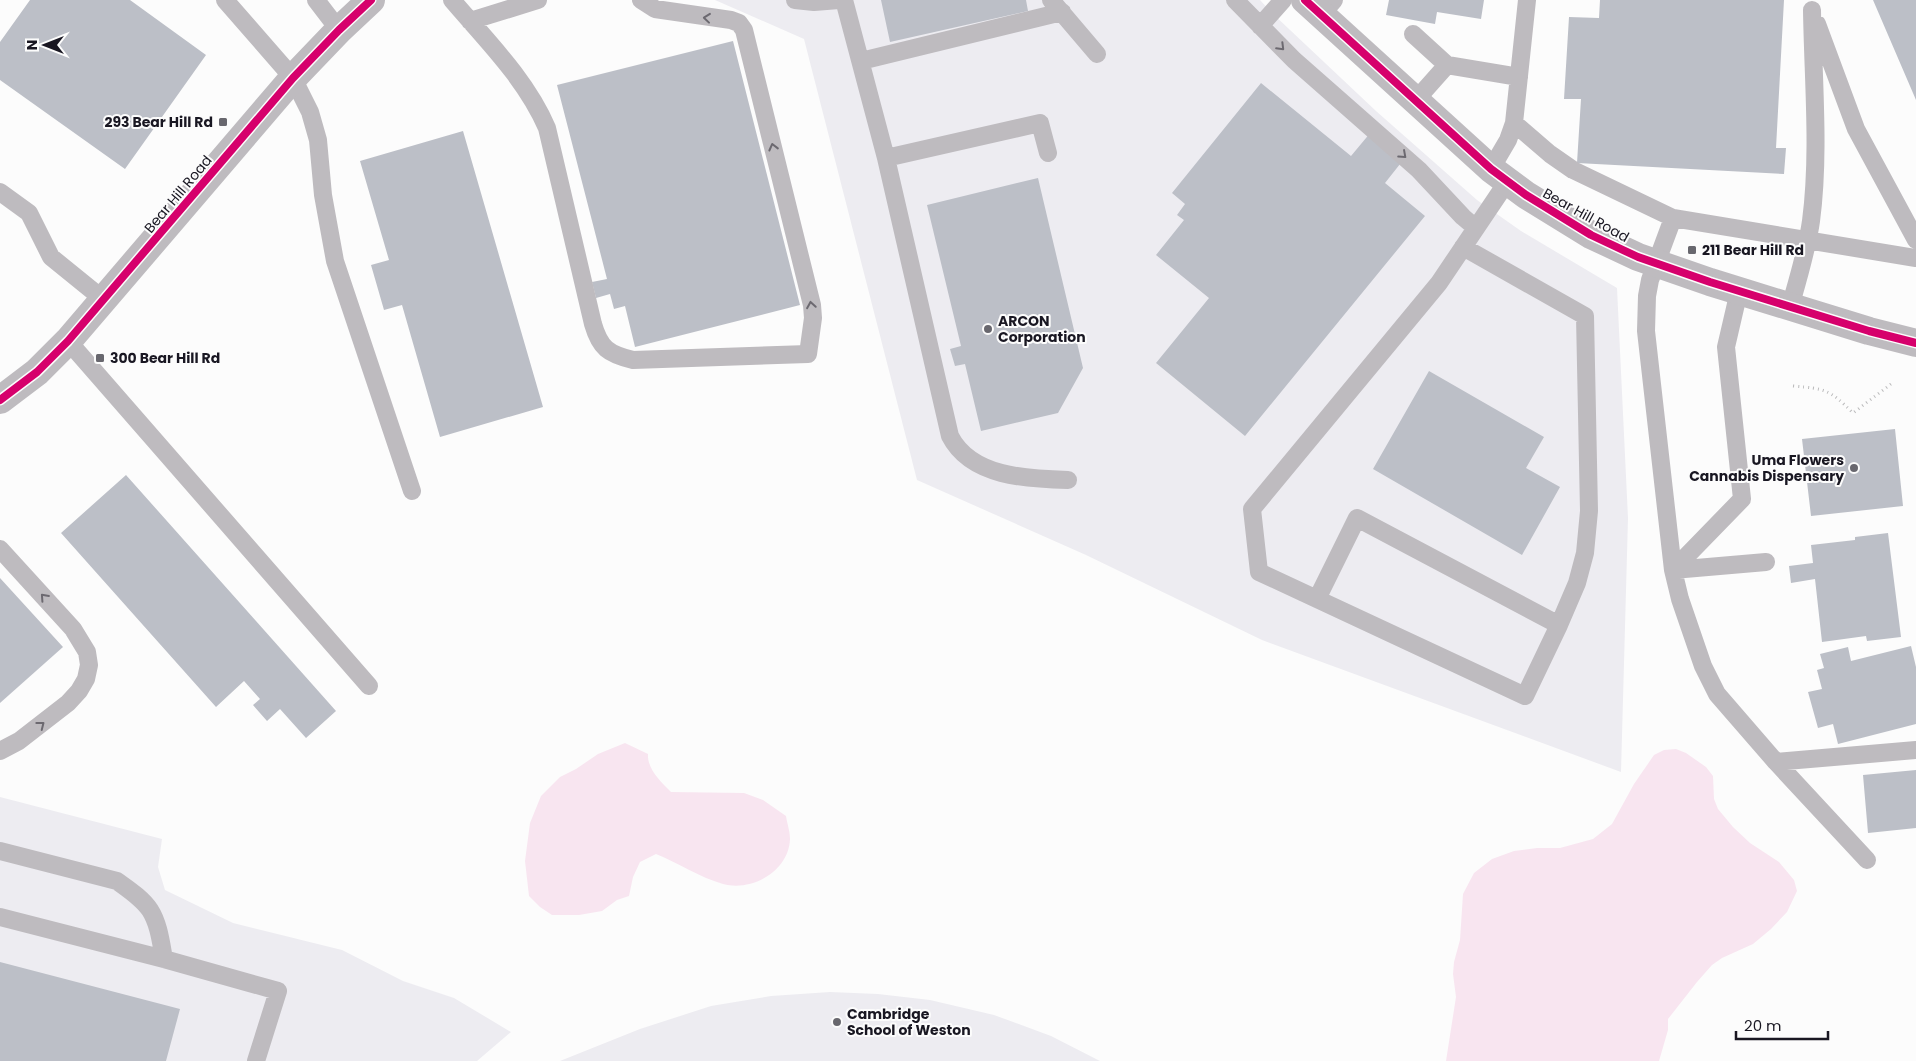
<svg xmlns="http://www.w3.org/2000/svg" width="1916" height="1061" font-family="Poppins,sans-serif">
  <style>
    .built { fill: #edecf1 }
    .green { fill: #f8e5f0 }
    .building { fill: #bcbfc7 }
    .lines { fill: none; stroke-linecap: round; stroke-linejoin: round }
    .path { stroke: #bbbbbc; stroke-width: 3; stroke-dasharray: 1 4; stroke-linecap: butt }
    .service { stroke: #bebbbf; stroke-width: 18 }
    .tertiary { stroke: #bebbbf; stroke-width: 28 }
    .cycleway-casing { stroke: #fcfcfc; stroke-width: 11 }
    .cycleway { stroke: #d6006c; stroke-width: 8 }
    .oneway { stroke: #6c6970 }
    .poi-dot { fill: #68676e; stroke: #fcfcfc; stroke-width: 2 }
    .labels { text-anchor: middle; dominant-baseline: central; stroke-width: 4; stroke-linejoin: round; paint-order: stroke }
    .poi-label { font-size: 14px; font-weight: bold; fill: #191722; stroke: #fcfcfc; text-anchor: start }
    .street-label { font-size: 14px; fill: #191722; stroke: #fcfcfc }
  </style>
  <rect width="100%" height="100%" fill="#fcfcfc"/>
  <path class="built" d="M715 0H1260L1272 13 1376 111 1477 200 1521 231 1617 288 1628 518 1621 772 1262 640 1086 555 917 480 804 39Z
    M0 797 162 839 158 867 165 890 233 923 342 950 403 981 454 998 511 1032 477 1061H0Z
    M830 992 878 994 930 1000 994 1015 1051 1036 1100 1061H560L640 1029 711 1006 771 996Z"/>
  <path class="green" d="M625 743 648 754C647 769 661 782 671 792L744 793 763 800 786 816C787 823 790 831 790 839 789 871 752 892 723 884 699 877 678 863 656 854L640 862 633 877 629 896 617 900 602 911 579 915H552L540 907 529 896 525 861 530 823 541 796 560 777 576 769 598 754Z
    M1676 749 1686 753 1706 767 1713 776 1714 799 1718 809 1733 827 1750 843 1779 862 1794 880 1797 891 1787 912 1771 929 1753 944 1722 958 1712 965 1697 982 1668 1019V1030L1659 1061H1446L1456 997 1453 974 1454 962 1460 940 1463 894 1474 873 1492 859 1514 851 1537 848H1560L1593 839 1612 824 1634 784 1654 755 1664 750Z"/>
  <path class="building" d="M30 0H130L206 55 125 169 0 80V42Z
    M881 0H1026L1028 11 890 42Z
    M1389 0H1484L1481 19 1437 12 1435 24 1386 15Z
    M1600 0H1784L1776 148H1786L1784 174 1577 163 1581 99H1564L1569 17 1599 18Z
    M1873 0H1916V100Z
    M733 41 800 305 635 347 625 306 614 309 610 294 596 298 592 282 607 279 557 85Z
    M1261 83 1351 156 1371 132 1404 159 1385 183 1425 216 1245 436 1156 363 1209 298 1156 255 1184 220 1177 215 1185 204 1172 193Z
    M463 131 543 407 440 437 402 305 384 310 371 265 389 260 360 161Z
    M1038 178 1083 368 1058 413 981 431 965 364 955 366 950 349 961 346 927 205Z
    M1429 371 1544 437 1526 468 1560 487 1522 555 1373 469Z
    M1895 429 1903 506 1811 516 1802 439Z
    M126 475 336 711 306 738 280 709 267 721 253 705 260 699 244 681 216 707 61 533Z
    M1888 533 1901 637 1867 641 1866 636 1822 642 1815 579 1791 583 1789 566 1813 563 1811 545 1855 540V537Z
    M0 578 63 647 0 703Z
    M1911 646 1916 667V724L1838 744 1833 724 1818 728 1808 692 1822 689 1817 670 1824 668 1820 654 1848 647 1851 661Z
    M1916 770V828L1868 833 1863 775Z
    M0 962 180 1009 166 1061H0Z"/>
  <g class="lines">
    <path class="path" d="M1793 386C1826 389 1829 389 1853 413L1891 384"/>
    <path class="service" d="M225 0 293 78 310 112 318 140 323 195 335 261 412 491
      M316 0 339 30
      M452 0C486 40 526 79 547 128L593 324C600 348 608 354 633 360L808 354 813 318 812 305 744 30 739 23 731 20 655 9 641 0
      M795 0 814 2 839 0
      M844 0 886 158 950 436C971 477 1027 479 1068 480
      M1051 0 1097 54
      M1235 0 1294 60 1419 170 1463 217 1476 228
      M1321 15 1334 0
      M470 21 538 0
      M1817 24 1856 129 1916 240
      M1260 26 1283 0
      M1413 34 1447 65
      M861 61 1062 12
      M1415 101 1447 65 1519 77
      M1514 123 1550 154 1573 170 1673 218 1650 280 1647 296 1646 331 1673 570
      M886 158 1040 123 1048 153
      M1491 169 1508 140 1514 123 1527 0
      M0 192 29 213 51 257 104 300
      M1673 218 1916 258
      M1463 247 1585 316 1589 511 1585 553 1577 583 1559 625 1525 696 1259 572 1252 509 1439 283 1507 182
      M1790 307C1798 279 1807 250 1811 221 1820 153 1813 79 1812 10
      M68 341 369 686
      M0 549 73 629 87 652 89 665 86 679 79 691 68 703 19 741 0 751
      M1766 562 1673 570 1680 599 1703 666 1717 694 1776 762 1867 860
      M1673 570 1742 499 1726 347 1739 291
      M1317 599 1357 518 1559 625
      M1776 762 1916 750
      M0 851 117 881C128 889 142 898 150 910 159 924 161 943 164 959
      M0 917 164 959 278 991 256 1061"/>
    <path class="tertiary" d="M1305 0 1491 169 1526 195 1591 235 1638 257 1710 282 1869 331 1916 343
      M0 400 37 372 68 341 293 78 339 30 371 0"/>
    <defs>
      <path id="cycleway" d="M1305 0 1491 169 1526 195 1591 235 1638 257 1710 282 1869 331 1916 343
        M0 400 37 372 68 341 293 78 339 30 371 0"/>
    </defs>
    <use href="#cycleway" class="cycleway-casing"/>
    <use href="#cycleway" class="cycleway"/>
  </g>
  <defs><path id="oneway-chevron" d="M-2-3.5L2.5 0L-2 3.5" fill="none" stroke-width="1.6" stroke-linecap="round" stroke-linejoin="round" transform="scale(1.25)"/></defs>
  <g class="oneway">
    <use href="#oneway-chevron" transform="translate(707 18) rotate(-174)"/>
    <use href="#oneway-chevron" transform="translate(1281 47) rotate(45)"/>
    <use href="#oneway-chevron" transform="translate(773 147) rotate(-104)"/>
    <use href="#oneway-chevron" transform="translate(1403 155) rotate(42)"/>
    <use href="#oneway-chevron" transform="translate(811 305) rotate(-99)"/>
    <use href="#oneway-chevron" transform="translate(44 597) rotate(-132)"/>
    <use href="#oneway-chevron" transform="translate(41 725) rotate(-38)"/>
  </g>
  <g class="poi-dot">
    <rect x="218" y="117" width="10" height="10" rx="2.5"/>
    <rect x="1687" y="245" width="10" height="10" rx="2.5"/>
    <circle cx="988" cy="329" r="5"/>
    <rect x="95" y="353" width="10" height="10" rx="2.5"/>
    <circle cx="1854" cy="468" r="5"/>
    <circle cx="837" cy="1022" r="5"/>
  </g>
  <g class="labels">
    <g class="poi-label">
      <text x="213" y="122" text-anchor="end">293 Bear Hill Rd</text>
      <text x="1702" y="250">211 Bear Hill Rd</text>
      <text x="998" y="321">ARCON<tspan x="998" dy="16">Corporation</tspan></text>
      <text x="110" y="358">300 Bear Hill Rd</text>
      <text x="1844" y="460" text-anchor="end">Uma Flowers<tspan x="1844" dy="16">Cannabis Dispensary</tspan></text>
      <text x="847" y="1014">Cambridge<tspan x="847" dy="16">School of Weston</tspan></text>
    </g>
    <g class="street-label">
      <text transform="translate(178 194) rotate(-50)">Bear Hill Road</text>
      <text transform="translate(1586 215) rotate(29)">Bear Hill Road</text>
    </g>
  </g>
  <g transform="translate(45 45) rotate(270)" stroke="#fcfcfc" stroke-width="4" paint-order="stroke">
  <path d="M0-4L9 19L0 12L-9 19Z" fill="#191722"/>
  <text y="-8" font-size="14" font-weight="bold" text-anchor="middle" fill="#191722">N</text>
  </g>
  <path d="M1736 1031v8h92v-8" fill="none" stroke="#191722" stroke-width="2.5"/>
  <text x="1744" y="1031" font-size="15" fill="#191722" stroke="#fcfcfc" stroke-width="4" paint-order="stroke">20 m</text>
</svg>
